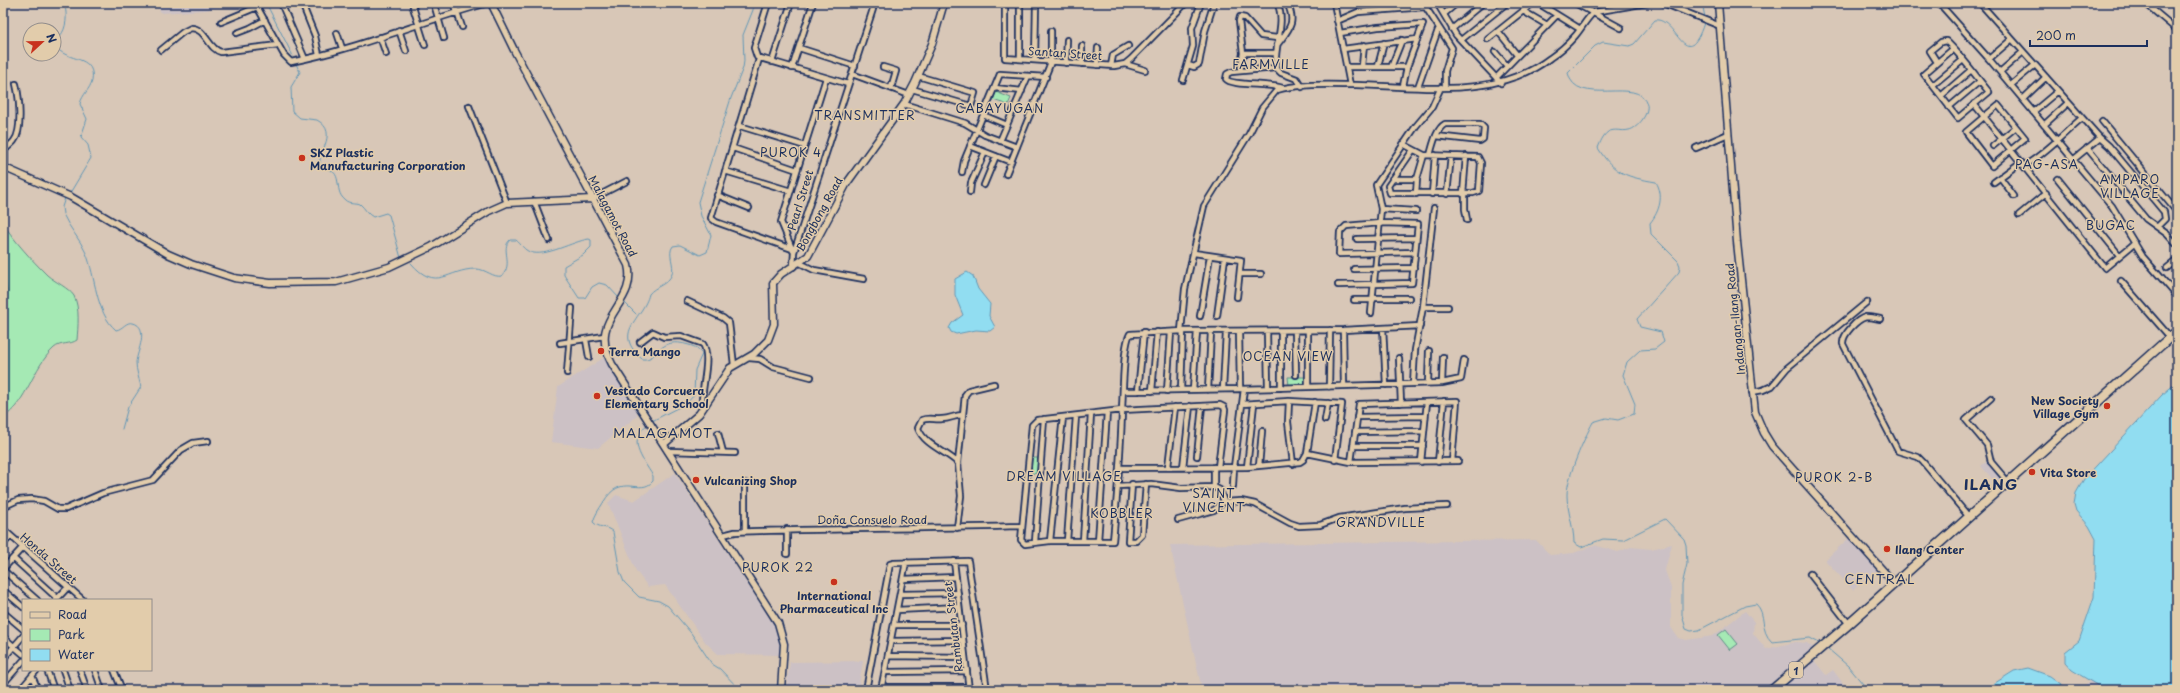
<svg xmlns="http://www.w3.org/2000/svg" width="2180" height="693" font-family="'Playpen Sans',sans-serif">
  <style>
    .built { fill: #ccc1c5 }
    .green { fill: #a5e9b4; stroke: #608c89 }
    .water { fill: #91ddf1; stroke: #6297b6 }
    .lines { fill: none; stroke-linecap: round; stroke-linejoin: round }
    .stream { stroke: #6297b6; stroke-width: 1 }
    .street-casing { stroke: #1b2f5e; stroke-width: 8 }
    .secondary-casing { stroke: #1b2f5e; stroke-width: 9 }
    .highway-casing { stroke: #1b2f5e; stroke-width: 11 }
    .street { stroke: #e2ccab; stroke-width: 4.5 }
    .secondary { stroke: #e2ccab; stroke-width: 6 }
    .highway { stroke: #e2ccab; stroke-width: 8 }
    .poi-dot { fill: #c8321e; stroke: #e2ccab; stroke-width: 1.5 }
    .labels { text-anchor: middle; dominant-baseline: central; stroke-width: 3; stroke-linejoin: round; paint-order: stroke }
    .shield { fill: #e2ccab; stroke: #575e75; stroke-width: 1 }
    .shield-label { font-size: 10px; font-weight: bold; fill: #1b2f5e }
    .street-label { font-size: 11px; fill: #1b2f5e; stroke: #e2ccab }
    .poi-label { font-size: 11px; font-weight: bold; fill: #1b2f5e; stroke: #e2ccab; text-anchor: start }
    .neighbourhood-label { font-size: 12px; letter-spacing: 1px; fill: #1b2f5e; stroke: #e2ccab }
    .quarter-label { font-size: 13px; letter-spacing: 1px; fill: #1b2f5e; stroke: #e2ccab }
    .district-label { font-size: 15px; font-weight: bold; letter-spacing: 1px; fill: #1b2f5e; stroke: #e2ccab }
  </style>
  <rect width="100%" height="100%" fill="#d8c7b7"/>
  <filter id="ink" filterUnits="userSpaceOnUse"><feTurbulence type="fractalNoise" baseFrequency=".025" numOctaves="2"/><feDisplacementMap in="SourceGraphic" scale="8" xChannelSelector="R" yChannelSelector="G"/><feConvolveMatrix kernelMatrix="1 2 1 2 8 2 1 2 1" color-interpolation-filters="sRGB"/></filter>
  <g filter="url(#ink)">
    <path class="built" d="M156 3H228L207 10 161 13Z
      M605 357 636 404 637 416 598 448 551 442 558 387Z
      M1988 460 2003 478 1996 483 1981 466Z
      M675 473 778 631 781 655 718 654 706 643 665 585 648 587 636 571 608 503 616 495 634 501Z
      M1850 537 1878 569 1853 590 1825 560Z
      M1536 540 1550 555 1574 553 1594 545 1618 552 1631 547 1651 549 1672 544 1665 570 1671 588V627L1678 638 1686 640 1713 636 1745 611 1754 622 1753 633 1766 649 1796 642 1807 643 1814 648 1808 653 1826 675 1833 670 1848 690H1202L1170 545Z
      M863 661 858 690H786L790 662Z
      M2090 680 2105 690H2081Z"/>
    <path class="green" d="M996 92 1011 98 1008 105 993 100Z
      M3 223C15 242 31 259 47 275 55 282 69 288 74 296 80 308 78 327 77 340 70 345 61 342 54 348 32 368 28 401 3 418V306L6 302 7 291 3 270Z
      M1288 377H1306V386H1289Z
      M1032 458H1040L1039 474 1031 473Z
      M1726 629 1738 644 1730 650 1718 635Z"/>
    <path class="water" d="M967 272 973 276 978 289 990 304 989 316 995 327 990 331 976 330 956 334 951 332 949 328 952 323 963 315 955 295V279Z
      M2177 382V690H2105L2072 670 2065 662V652L2079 641 2094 597 2096 539 2089 526 2076 511 2074 504 2076 493 2084 479 2162 395Z
      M2028 668 2050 676 2069 690H1984L2014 671Z"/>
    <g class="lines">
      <path class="stream" d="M38 3 46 5 58 3
        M60 3 65 6C67 15 67 28 60 36 58 39 56 39 54 44 56 46 58 50 60 51 72 61 96 57 92 81 90 89 82 95 80 104L87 119 81 137 88 145 91 158 70 193
        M266 3 295 60
        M1696 3 1703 7 1705 18
        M1704 23C1686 77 1677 17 1655 20L1634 44 1629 46 1603 42 1595 46 1568 73C1576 109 1639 75 1647 104 1649 114 1638 128 1629 130 1621 132 1615 128 1608 132 1603 135 1600 143 1598 148 1614 174 1627 177 1656 182 1664 195 1660 211 1650 223L1651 234 1678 261 1680 266 1679 272 1637 319 1640 327 1661 332 1664 342 1655 349 1640 350 1627 362 1623 375 1635 404 1634 414 1618 420 1606 418 1593 422C1584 439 1567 476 1567 495 1567 511 1574 527 1574 543L1581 547 1603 539 1623 540 1665 519 1684 539 1686 545 1687 564 1682 585V615L1686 629 1691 631 1699 630 1745 606 1756 604C1767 614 1759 630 1772 642L1810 638 1821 644
        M296 64 300 72 291 87 292 111 300 118 317 120C342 134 312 156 322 168 346 170 332 190 345 200 349 204 355 202 360 204 365 208 367 214 373 217L386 213 389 215 401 258
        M65 198 62 207 63 214C69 228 80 239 86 253 96 277 95 312 116 330 123 329 126 321 133 323 150 327 137 352 136 362 136 371 139 378 141 387L128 407 122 429
        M411 263C437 293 447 269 476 269 486 269 493 278 502 276 514 263 500 249 510 240H516C521 244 524 250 530 252 545 258 573 241 589 239L591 240V247L583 255 564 266V275L579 298H585L592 287 599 283 607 285 619 298
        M623 301 636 314
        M652 421 687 403 694 395 695 370 702 354C699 348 695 347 689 345 657 335 660 361 642 359 611 332 643 319 649 294 655 286 668 285 672 274 675 264 667 254 673 246L680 245 700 255 707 252 711 235 701 216 698 202 731 98 743 68 744 61 743 35 753 10V3
        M648 424C626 440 642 458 653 476V481C640 497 621 471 603 503 599 509 595 515 593 522 598 528 607 526 613 532L620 572 624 582 639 597 659 601 668 606 691 633 712 664 720 669 740 690
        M1827 648 1848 666 1868 690"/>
      <defs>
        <path id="street" d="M255 3 284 55 291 62C358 49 422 21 488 3
          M281 3 305 59
          M454 3 462 27
          M768 3 754 48 757 57 848 84
          M1005 3V58L1114 66 1125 64 1131 59 1186 3
          M1277 3C1287 22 1273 47 1276 68L1281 73 1297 79 1302 87
          M1334 3 1350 85
          M1423 3 1452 48 1445 71V87
          M1437 3 1456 35 1501 83
          M1538 3 1580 29
          M1575 3 1621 28
          M1663 3 1720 26
          M1939 3 1989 59 2112 206 2143 257 2177 296
          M1980 3 2100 138 2109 146 2164 212 2165 219 2157 227
          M2145 3 2177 30
          M434 4 444 38
          M303 6 315 36 319 55
          M413 7 425 45
          M1523 11 1547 25
          M1444 14 1457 3
          M1337 21 1358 12 1425 7
          M221 22 257 7
          M1452 29 1483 3
          M399 30 406 51
          M1498 31 1517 55
          M237 33 250 28 265 20
          M337 33 342 48
          M1340 33 1378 27 1423 24 1407 67 1403 86
          M380 37 386 54
          M1488 39 1533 3
          M1461 40 1507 3
          M1277 45C1289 29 1297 23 1287 3
          M799 48 855 66
          M1343 49 1417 39
          M161 50 183 32 191 28C206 28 208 49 221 52L278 45
          M1495 52 1507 66
          M1243 53H1276
          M759 59 711 218 716 222 792 249
          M1020 59V3
          M1989 59 2012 39
          M1035 60 1036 3
          M772 62 791 3
          M1937 62 1930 51 1941 42 1946 41C1962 56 1975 75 1989 92L1958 118 1924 74 1953 49
          M1066 63 1067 40
          M1082 64V46
          M1125 64 1145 70
          M1097 65 1098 48
          M1188 65 1194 67 1199 64 1205 31 1214 3
          M1392 65 1402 40
          M1111 66 1113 55 1128 46
          M1362 66 1364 45
          M1378 66 1384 43
          M883 67 896 71 891 88
          M1347 67H1407
          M792 68 813 3
          M1276 68 1231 72 1227 74 1226 79C1231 86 1269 83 1283 88
          M1240 71 1243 53 1239 21 1240 17 1245 18 1261 36 1277 38
          M2000 72 2023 52
          M852 74 909 95
          M1496 78 1557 15
          M1183 80 1193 46 1192 28 1201 3
          M1933 85 1963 60
          M2011 85 2035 65
          M1418 87 1438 30
          M995 88 1022 91
          M912 89 971 106 975 93 918 76
          M1941 96 1971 70
          M2023 99 2046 77
          M904 104 965 123 985 135 1017 147
          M1974 104 2105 268 2135 243
          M1998 105 2025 138 1992 166 1966 132Z
          M469 106 507 203
          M1949 107 1980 81
          M2033 112 2058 91
          M983 115 1007 125
          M2102 121 2177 212
          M2044 125 2068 103
          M740 126 805 146
          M1000 141 1028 76
          M1403 144 1424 155 1478 157 1481 163 1479 191 1473 193H1390L1388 186 1413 150
          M970 146 1011 162
          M1993 146 2016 127
          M733 148 797 170
          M1696 148 1728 134
          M2087 148 2146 219 2167 234 2177 245
          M1430 155C1433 145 1436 129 1445 124H1480L1484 128 1483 139 1480 141 1436 136
          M2073 160 2100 138
          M2024 166C2045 154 2063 134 2082 118
          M5 168V150C8 146 12 144 14 141 23 130 19 96 16 84
          M725 171 791 191
          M962 172 964 161 1000 74 1046 77
          M1006 174 1051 62V31
          M2000 177 2014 196
          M1392 179H1417
          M2058 179 2119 255
          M1994 182 2021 162
          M984 185 996 156
          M970 192 971 183 985 152
          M1416 194 1417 179 1424 155
          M1432 194 1435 155
          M1447 194 1451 156
          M1463 194 1466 156
          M1465 194V209L1467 220
          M717 195 749 208
          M592 199 627 181
          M534 201 549 240
          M1381 209 1416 211
          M2019 215 2046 193
          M1357 239 1416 238
          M793 251 781 222 826 78
          M1194 253 1241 260 1237 297
          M800 263 814 270 864 279
          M793 267 794 252 873 9 872 3
          M2167 268 2177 260
          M1354 269 1414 268
          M1240 274H1261
          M2121 281 2170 337
          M1338 285 1412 283 1418 224 1380 223 1346 226 1340 232 1339 254 1415 252
          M1373 298H1409
          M1354 300H1373
          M687 301 723 318 729 323 734 365
          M1423 307H1448
          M1371 313 1381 209 1376 185 1416 126 1432 107 1441 87
          M1200 316 1210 256
          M1217 316 1225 258
          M1880 319C1876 318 1870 317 1866 317 1857 319 1842 335 1843 344L1898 451 1918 457 1923 462 1969 517
          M1383 328 1386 385
          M1343 330 1344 386
          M1181 331 1185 289 1204 206 1249 134 1262 108 1277 90C1298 83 1333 85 1356 85 1420 86 1496 100 1550 58 1559 52 1568 44 1575 36 1582 28 1586 19 1594 12L1647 3
          M1239 331 1240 389
          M1267 331 1268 388
          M1295 331 1296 375
          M586 340 589 357
          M640 342 653 332 664 337 681 336 703 344C712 358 700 391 702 409
          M560 343 604 336
          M749 358 760 359 773 367 811 377
          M1399 358 1401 403
          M567 373 572 308
          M1428 383 1429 351
          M1442 383 1443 357
          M1413 384 1415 350 1423 307 1434 208
          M1308 387V331
          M1329 387 1330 330
          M1281 388V331
          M1223 389 1226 332
          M1181 390 1183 331
          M1193 390 1197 331
          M1208 390 1211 332
          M1123 391 1240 389 1442 383 1461 379 1464 360
          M1138 391 1144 332
          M1152 391 1157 332
          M1167 391 1171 332
          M1752 392 1763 390 1772 386 1787 368 1867 302
          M1991 398 1966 420 1987 445 1991 462 2008 482
          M1289 401 1288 422 1293 464
          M1242 404 1289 401 1342 404 1335 460
          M1357 417 1425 416
          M1325 420 1328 403
          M1355 432 1424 431
          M718 433 723 452
          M1353 446H1423
          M668 451 735 453
          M1307 453 1351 462 1458 461
          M1197 456 1202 406
          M1351 462 1359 404 1457 401 1452 461
          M1421 462 1427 402
          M1438 462 1444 401
          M958 463C946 451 924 445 918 428L922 420C929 417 935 420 942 419 950 419 955 415 963 415
          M1259 466 1262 431
          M1168 467 1175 407
          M1183 467 1190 406
          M1214 467V487
          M1218 467 1225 410 1224 407 1220 405 1122 410 1037 420 1032 425 1021 540 1025 544 1050 541H1113C1117 497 1121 454 1122 410 1123 394 1123 345 1130 334L1183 331 1343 330 1420 326
          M1247 467 1254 404
          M1119 468 1247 467 1300 462 1303 460 1307 453 1315 402
          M745 483V531
          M1132 484 1128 541H1136L1142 535 1146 484
          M1118 486 1151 484 1181 488 1214 487 1220 490 1224 502
          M1233 486 1234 467 1244 389
          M3 507 18 500 32 499 44 501 58 509H66L103 493 153 480 181 450 193 443 208 441
          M1178 520 1214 510 1224 502 1241 501 1255 504 1290 523 1299 526 1320 525 1339 518 1405 508 1447 506
          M957 528 961 496 958 463 965 395 969 390 994 384
          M3 529 83 600
          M723 535 735 532C830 528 926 529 1021 526
          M1050 541 1063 417
          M1067 541 1076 416
          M1083 541 1091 414
          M1098 541 1107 412
          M1035 542 1044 419
          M3 544 11 536
          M787 554V529
          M13 558 57 598
          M954 561 969 690
          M3 569 23 547
          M3 570 37 600
          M1810 574 1849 624
          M903 579 956 577
          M3 590 23 607
          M900 594 958 593
          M56 600 68 587
          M897 610 959 607
          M3 612 23 629
          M894 625H962
          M3 637 23 654
          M891 641 963 640
          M888 656 965 657
          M3 659 23 636
          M47 670 54 690
          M63 670 70 690
          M80 670 87 690
          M95 670 102 690
          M114 670 122 690
          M885 672 967 671
          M32 676 38 690
          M3 684 23 661
          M881 687H969
          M20 690 37 670
          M866 690 890 564 894 563 968 561 987 690
          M881 690 906 562"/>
        <path id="secondary" d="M491 3 514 50 628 265C638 306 586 316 612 364L778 623 784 644 781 690
          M1718 3 1737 242 1755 412 1764 433 1772 446 1894 583
          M3 167 71 197 168 254 191 264 234 278 270 283 336 282 389 267 431 247 489 211 507 203 592 199
          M664 444 699 414 730 368 754 354 768 340 774 324 773 283 781 274 808 256 847 183 904 104 915 83 932 44 944 3"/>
        <path id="highway" d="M1772 690 1849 624 2177 331"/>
      </defs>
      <use href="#street" class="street-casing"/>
      <use href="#secondary" class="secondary-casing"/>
      <use href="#highway" class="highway-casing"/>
      <use href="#street" class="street"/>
      <use href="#secondary" class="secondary"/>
      <use href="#highway" class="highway"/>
    </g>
  </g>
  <g class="poi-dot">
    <circle cx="302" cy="158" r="4"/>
    <circle cx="601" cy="351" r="4"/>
    <circle cx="597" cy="396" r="4"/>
    <circle cx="2107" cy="406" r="4"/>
    <circle cx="2032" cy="472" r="4"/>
    <circle cx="696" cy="480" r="4"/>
    <circle cx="1887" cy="549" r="4"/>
    <circle cx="834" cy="582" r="4"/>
  </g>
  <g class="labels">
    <rect class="shield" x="1789" y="662" width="14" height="16" rx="3"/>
    <g class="shield-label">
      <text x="1796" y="670">1</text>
    </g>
    <g class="street-label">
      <text transform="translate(1065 53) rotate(4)">Santan Street</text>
      <text transform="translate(800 200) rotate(-73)">Pearl Street</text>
      <text transform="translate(819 214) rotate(-61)">Bongbong Road</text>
      <text transform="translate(613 216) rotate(62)">Malagamot Road</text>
      <text transform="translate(1735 319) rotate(-96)">Indangan-Ilang Road</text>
      <text x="872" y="519">Doña Consuelo Road</text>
      <text transform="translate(49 558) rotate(41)">Honda Street</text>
      <text transform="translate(953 627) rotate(-97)">Rambutan Street</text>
    </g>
    <g class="poi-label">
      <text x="310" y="152">SKZ Plastic<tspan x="310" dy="13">Manufacturing Corporation</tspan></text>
      <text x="609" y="351">Terra Mango</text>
      <text x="605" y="390">Vestado Corcuera<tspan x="605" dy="13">Elementary School</tspan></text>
      <text x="2099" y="400" text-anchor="end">New Society<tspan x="2099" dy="13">Village Gym</tspan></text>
      <text x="2040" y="472">Vita Store</text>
      <text x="704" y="480">Vulcanizing Shop</text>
      <text x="1895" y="549">Ilang Center</text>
      <text x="834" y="595" text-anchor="middle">International<tspan x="834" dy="13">Pharmaceutical Inc</tspan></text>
    </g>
    <g class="neighbourhood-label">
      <text x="1271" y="64">FARMVILLE</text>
      <text x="1000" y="108">CABAYUGAN</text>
      <text x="865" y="115">TRANSMITTER</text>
      <text x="791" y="152">PUROK 4</text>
      <text x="2047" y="164">PAG-ASA</text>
      <text x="2130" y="179">AMPARO<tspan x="2130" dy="14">VILLAGE</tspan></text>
      <text x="2111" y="225">BUGAC</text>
      <text x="1288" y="356">OCEAN VIEW</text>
      <text x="1064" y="476">DREAM VILLAGE</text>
      <text x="1834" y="477">PUROK 2-B</text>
      <text x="1214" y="493">SAINT<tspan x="1214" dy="14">VINCENT</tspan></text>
      <text x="1122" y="513">KOBBLER</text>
      <text x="1381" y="522">GRANDVILLE</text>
      <text x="778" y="567">PUROK 22</text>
    </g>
    <g class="quarter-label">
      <text x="663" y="432">MALAGAMOT</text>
      <text x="1880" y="578">CENTRAL</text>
    </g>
    <g class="district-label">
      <text x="1991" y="483">ILANG</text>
    </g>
  </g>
  <rect width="2180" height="693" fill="none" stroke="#e2ccab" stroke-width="16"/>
  <rect x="8" y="8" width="2164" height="677" fill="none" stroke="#1b2f5e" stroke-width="1.5" filter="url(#ink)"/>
  <rect x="22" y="599" width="130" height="72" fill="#e2ccab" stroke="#928d8c"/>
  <rect x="30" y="612" width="20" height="6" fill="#e2ccab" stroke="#928d8c"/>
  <text x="58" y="619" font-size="12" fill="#1b2f5e">Road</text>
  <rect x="30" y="629" width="20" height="12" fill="#a5e9b4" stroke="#928d8c"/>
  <text x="58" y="639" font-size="12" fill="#1b2f5e">Park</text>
  <rect x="30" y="649" width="20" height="12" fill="#91ddf1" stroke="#928d8c"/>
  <text x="58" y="659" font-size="12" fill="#1b2f5e">Water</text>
  <g transform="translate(42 42) rotate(68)"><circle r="19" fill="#e2ccab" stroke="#928d8c"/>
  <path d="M0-3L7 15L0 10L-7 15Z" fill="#c8321e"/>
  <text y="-6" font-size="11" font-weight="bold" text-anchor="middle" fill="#1b2f5e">N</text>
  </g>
  <path d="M2030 40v6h117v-6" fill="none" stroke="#1b2f5e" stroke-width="2"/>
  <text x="2036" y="40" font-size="12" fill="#1b2f5e" stroke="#e2ccab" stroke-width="3" paint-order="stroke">200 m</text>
</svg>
